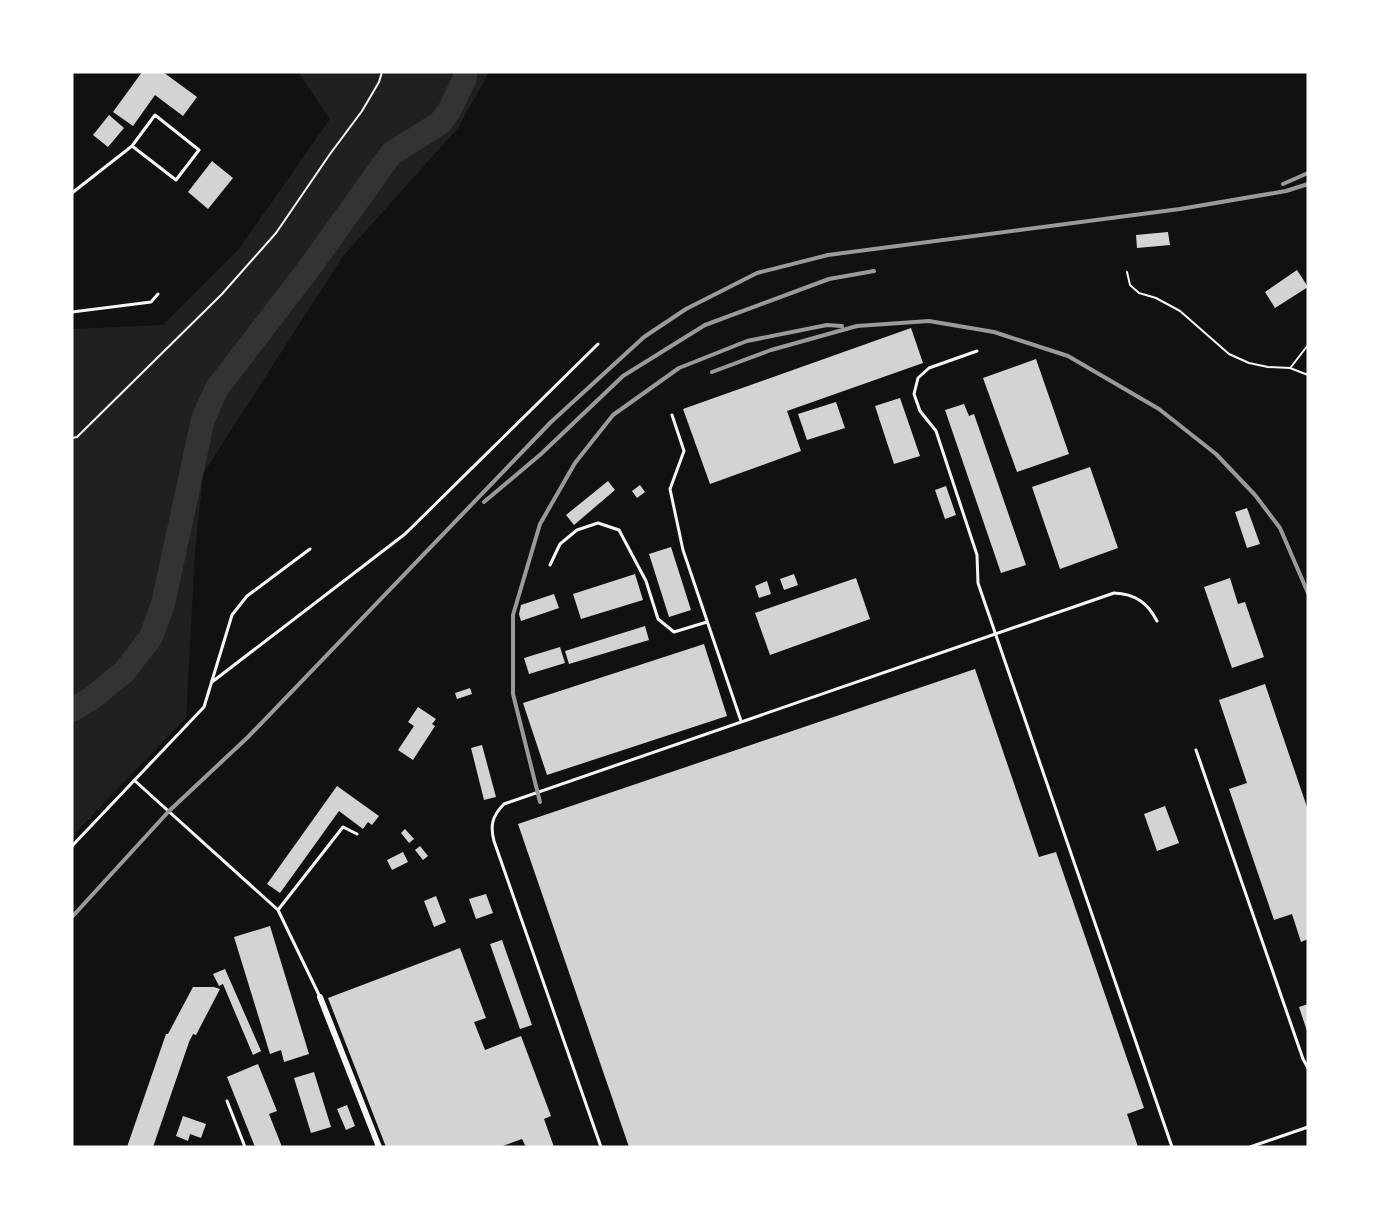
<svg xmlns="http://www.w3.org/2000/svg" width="1380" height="1219" font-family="Arial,sans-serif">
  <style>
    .green { fill: #202020 }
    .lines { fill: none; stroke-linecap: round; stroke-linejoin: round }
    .river { stroke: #333; stroke-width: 24 }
    .building { fill: #d3d3d3 }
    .path { stroke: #f5f5f5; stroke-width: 2 }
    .service { stroke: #f5f5f5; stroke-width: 3 }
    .minor { stroke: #f5f5f5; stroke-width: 6 }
    .rail { stroke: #9a9a9a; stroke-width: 4 }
  </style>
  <rect width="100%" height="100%" fill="#111"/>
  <path class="green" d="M298 72H489L458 128 343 256 203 474 195 553 186 718 72 836V329L163 325 239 249 330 119Z"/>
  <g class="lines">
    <path class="river" d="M72 710 92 698 124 672 151 637 163 604 203 419 217 388 307 271 391 154 440 123 449 111 465 78V72"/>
  </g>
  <path class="building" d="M142 72H163L197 97 183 116 155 95 133 126 113 112Z
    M109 115 124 128 108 147 93 135Z
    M212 161 233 178 208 209 188 192Z
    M1168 232 1170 245 1137 248 1136 235Z
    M1297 270 1308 287 1275 308 1265 292Z
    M911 328 923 363 787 411 801 451 710 484 683 409Z
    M1036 359 1069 454 1017 472 983 378Z
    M900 398 920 456 894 464 875 406Z
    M836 402 845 428 807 440 798 414Z
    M964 404 969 416 974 414 1026 565 1001 573 945 410Z
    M1090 467 1118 548 1060 569 1032 487Z
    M608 481 615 490 574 525 566 515Z
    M640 485 645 492 637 498 632 491Z
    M946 486 956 515 945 519 935 490Z
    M1247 508 1260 544 1247 548 1235 512Z
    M671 547 691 610 669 617 649 554Z
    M635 574 643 600 581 619 573 594Z
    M794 574 798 585 784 590 780 579Z
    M856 578 870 619 770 655 755 613Z
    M1230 578 1238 604 1245 602 1264 657 1232 668 1204 587Z
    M767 581 771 594 759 598 755 586Z
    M554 594 559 608 521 621 519 614 521 605Z
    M645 626 649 640 569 664 565 651Z
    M704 644 727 716 547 775 523 703Z
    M560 647 565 663 529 674 524 658Z
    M975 669 1039 857 1056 852 1144 1108 1127 1114 1138 1147H629L518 824Z
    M1265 684 1308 810V939L1301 942 1292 914 1274 920 1229 789 1247 783 1219 700Z
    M470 688 472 694 457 699 455 693Z
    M418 707 436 719 432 724 435 726 413 760 398 750 414 726 408 722Z
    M482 745 496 797 484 800 471 748Z
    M337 786 379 816 372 825 368 822 363 829 339 811 280 893 267 884Z
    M1165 806 1179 843 1157 851 1144 814Z
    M405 829 414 839 409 843 401 833Z
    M420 846 428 856 423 860 415 850Z
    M403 852 408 862 392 870 387 860Z
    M486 894 493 913 476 919 469 899Z
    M436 896 446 922 434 927 424 901Z
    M270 926 309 1054 284 1062 281 1050 270 1054 234 937Z
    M502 940 532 1025 520 1029 490 944Z
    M460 948 486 1018 474 1022 485 1050 521 1036 551 1116 544 1119 554 1147H526L522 1139 500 1147H386L328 998Z
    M225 969 261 1051 253 1055 223 984 219 986 213 974Z
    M193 987H214L220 989 196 1035 193 1034 189 1042 153 1147H127L166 1034H168Z
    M1308 1004V1034L1299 1007Z
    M258 1064 277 1111 269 1114 282 1147H255L227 1077Z
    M314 1072 331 1127 311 1133 294 1078Z
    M347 1105 355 1126 346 1130 337 1109Z
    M183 1116 206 1124 201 1138 190 1134 188 1141 176 1136Z"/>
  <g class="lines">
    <path class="path" d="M1127 272 1130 285 1139 293 1156 298 1180 311 1229 354 1249 363 1268 367 1290 368 1308 375
      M1291 367 1308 345
      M72 438 77 437 222 294 276 233 330 154 362 111 379 82 382 72"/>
    <path class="service" d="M72 193 132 146 155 115 199 150 176 180 132 146
      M72 312 151 302 158 294
      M977 351 929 368 918 378 914 394 920 411 936 431 977 555 978 583 1172 1147
      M672 415 684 451 670 489 683 550 741 721
      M550 565 560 544 577 530 598 523 619 530 646 581 658 619 674 632 707 622
      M212 682 405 534 598 344
      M1196 750 1303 1059 1308 1068
      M134 780 278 910 320 997
      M72 846 204 707 232 615 247 596 310 549
      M278 910 343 827 357 834
      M227 1101 245 1147
      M601 1147 494 841C490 826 492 816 504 804L1114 593C1135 594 1147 602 1157 621
      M1250 1147 1308 1127"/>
    <path class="minor" d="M320 997 379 1147"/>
    <path class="rail" d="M1283 184 1308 173
      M712 372 771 350 857 326 929 321 994 332 1068 356 1159 409 1216 454 1255 495 1280 528 1308 593
      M484 502 541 454 623 376 705 325 829 279 874 271
      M540 802 513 694V615L540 524 575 463 613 415 679 368 747 341 827 325 842 326
      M72 917 169 811 248 737 551 422 644 337 686 309 757 273 828 255 1180 209 1286 191 1308 184"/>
  </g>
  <rect width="1380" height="1219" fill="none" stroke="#ffffff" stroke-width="147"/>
</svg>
